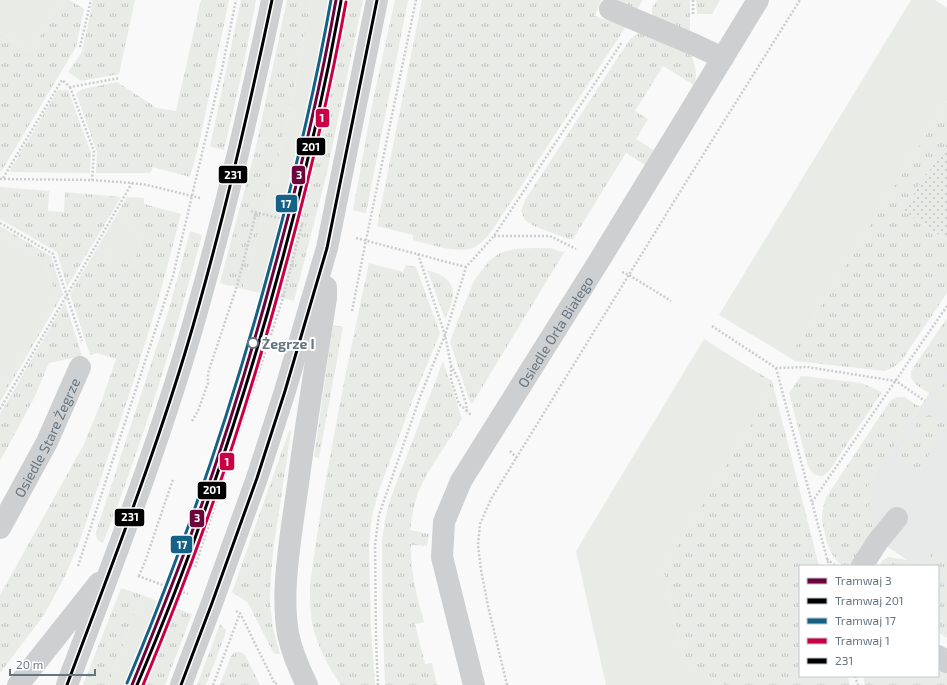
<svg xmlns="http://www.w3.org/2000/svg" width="947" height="685" font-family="'Exo 2',sans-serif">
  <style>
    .built { fill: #e8e9e9 }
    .grass { fill: url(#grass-tufts) }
    .park { fill: url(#park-dots) }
    .garden { fill: #e8ebe6 }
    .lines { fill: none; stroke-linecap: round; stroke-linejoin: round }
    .path { stroke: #cbcccd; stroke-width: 2.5; stroke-dasharray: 2 2; stroke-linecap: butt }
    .minor { stroke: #cecfd0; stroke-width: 22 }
    .bus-1-casing { stroke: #fff; stroke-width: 6 }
    .bus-1 { stroke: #000; stroke-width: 3 }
    .tram-1-casing { stroke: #fff; stroke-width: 6 }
    .tram-2-casing { stroke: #fff; stroke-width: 6 }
    .tram-3-casing { stroke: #fff; stroke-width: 6 }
    .tram-4-casing { stroke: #fff; stroke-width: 6 }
    .tram-1 { stroke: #6d053d; stroke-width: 3 }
    .tram-2 { stroke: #000; stroke-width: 3 }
    .tram-3 { stroke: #166187; stroke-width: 3 }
    .tram-4 { stroke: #ca0047; stroke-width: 3 }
    .stop-dot { fill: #fff; stroke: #657683; stroke-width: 2 }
    .labels { text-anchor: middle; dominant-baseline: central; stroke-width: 4; stroke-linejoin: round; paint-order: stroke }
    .street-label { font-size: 14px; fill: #657683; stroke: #fff }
    .stop-label { font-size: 14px; font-weight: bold; fill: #657683; stroke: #fff; text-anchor: start }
    .line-badge { stroke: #fff; stroke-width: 1.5 }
    .badge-label { font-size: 11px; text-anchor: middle; font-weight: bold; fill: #fff }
  </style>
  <defs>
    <pattern id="grass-tufts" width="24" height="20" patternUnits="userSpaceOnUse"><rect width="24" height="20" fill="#e8ebe6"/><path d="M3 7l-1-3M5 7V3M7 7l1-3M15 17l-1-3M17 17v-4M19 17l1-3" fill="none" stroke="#c0c3c0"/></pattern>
    <pattern id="park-dots" width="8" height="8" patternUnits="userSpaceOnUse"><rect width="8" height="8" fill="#e8ebe6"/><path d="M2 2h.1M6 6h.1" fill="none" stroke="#c0c3c0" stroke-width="1.8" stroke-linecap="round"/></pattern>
  </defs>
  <rect width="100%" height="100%" fill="#f9f9f9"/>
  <path class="built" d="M947 323V635L938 628V566H916L872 536 836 532 937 382Z"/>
  <path class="grass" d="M63 0H70L84 9 76 47 1 172H0V32L30 52Z
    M93 0H135L119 74 81 81 68 72 82 52Z
    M201 0H229L199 144 190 177 153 167 150 173H96L97 152 76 93 83 89 117 82 157 108 176 111Z
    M241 0H256L243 68 224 150 210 147Z
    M287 0H311L297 76 278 159 243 289 230 285V286L223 284 220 282 255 151Z
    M343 0H363L327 172 294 301 276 296 275 297 272 296 308 166 327 83Z
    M395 0H408L366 213 353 210 373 100Z
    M422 0H601L595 16 608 21 610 19 627 25 493 229C488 236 483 242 475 247 460 255 429 244 413 240V235L377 226Z
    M617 0H643L636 11 616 3Z
    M657 0H690V33L654 18C650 10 652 8 657 0Z
    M696 0H720L712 14H697Z
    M644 32 691 55C695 63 698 77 694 85L663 66 635 111 648 119 636 139 654 150 645 165 626 153 573 239H568L534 226 525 220 521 211 525 200 630 39 637 34Z
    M58 90H68L91 153 90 173 9 172Z
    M947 101V144L903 210 947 240V293L902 360 894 367 885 371 795 361 789 357Z
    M0 187 49 191 48 211 64 212 65 192 121 197 67 287 57 252 0 219Z
    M127 197 144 198V204L181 214 158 301 131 389 78 546 65 576 50 604 41 619 0 673V595L38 527 84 444 102 400 116 359 97 353 90 355 70 294 97 248 112 259 133 266 144 230 116 216Z
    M0 226 51 256 63 294 0 402V396L57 300 45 260 0 233Z
    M190 231 202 235C174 339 143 443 103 543 97 541 96 538 96 532L170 306Z
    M534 248H550L562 252 565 251 472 404 470 402 450 342 459 317 474 281 488 262 500 253 515 249Z
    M369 263 403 272 406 265 416 267 440 333 415 394 379 490 372 516 369 544 371 631 375 685H341C328 667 317 645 312 623 310 611 310 598 310 585 324 477 346 370 369 263Z
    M427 270C443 274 457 282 452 301 451 307 447 313 445 319Z
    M65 302 82 356 49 363 35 396 18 428 0 461V414Z
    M947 318V368L930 394C921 388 909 383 911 371Z
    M333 325 343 327 319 458 314 457Z
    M443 361 462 419 427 474 418 492 413 511 410 530 429 534 427 546 411 545C410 572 417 596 424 622L415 624 425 664 432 663 437 685H385L383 631 382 543 385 519 391 497Z
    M755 371 772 381 819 566H800V676H848L850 685H724L684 660 663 569 772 390Z
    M801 376 861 383 882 392 829 471 823 476C815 476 812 474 808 466L789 393Z
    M947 379V405L938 399 937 393Z
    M897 397H904L920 407 867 487 874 493 867 509C880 534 866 545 853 566H843C831 558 827 544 824 530 823 526 822 522 822 518 822 510 824 503 827 496L890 401Z
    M930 415 947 426V428L917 472 895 456 921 417Z
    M290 430 291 432 274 544 271 573 270 602 273 629 280 654H276L273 652 248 603 232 592 289 431Z
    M933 552 947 561V580L938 574V566H926L924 565Z
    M888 557 908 560 916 566H879L883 560Z
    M941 583 947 587V638L938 632V588Z
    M121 588 142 595 108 685H83Z
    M171 606 192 614 165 685H141Z
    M220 624 226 630 225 635 206 685H197Z
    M235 652H240L245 655 260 685H220L231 656Z
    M938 666 947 673V685H865L863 676H938Z"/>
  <path class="park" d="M947 144V240L903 210Z"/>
  <path class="garden" d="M0 0H63L30 52 0 32Z
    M311 0H343L327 83 308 166 272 296 243 289 278 159 297 76Z
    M911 0H935L947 8V101L789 357 719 315Z
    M116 216 144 230 133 266 112 259 97 248Z
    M0 233 45 260 57 300 0 396Z
    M704 339 755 371 772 390 663 569 684 660 724 685H606L576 551Z
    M142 595 171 606 141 685H108Z"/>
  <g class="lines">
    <path class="path" d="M693 0V15
      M80 47 91 0
      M70 87 94 151 92 180
      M3 178 62 80 70 87 120 78
      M0 179 92 180 132 183 147 185 200 198
      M251 211 306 225
      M0 223 53 254 82 341
      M494 236H550L576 249
      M356 238 466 267
      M418 254 445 335 451 365 459 381 466 404 467 411 471 415
      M622 272 629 275 671 301
      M352 311 366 240 416 0
      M712 326 776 368 807 367 896 381 925 401
      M451 366V380L459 404 467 411
      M776 368 829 566
      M0 409 67 295 132 183
      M192 421 198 411 208 383V373L237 286 256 213
      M510 451 517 458
      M812 502 947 306
      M827 559 836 566
      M78 566 173 276 222 69 236 0
      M195 567 283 298 302 224
      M138 576 188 594
      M139 576 146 559 173 479
      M236 611 240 613 275 684 277 683
      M855 676 858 685
      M213 685 240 613
      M378 685 376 639 375 545 379 515 420 397 445 335 466 267 494 236 622 42
      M507 685 488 606 481 570 478 545 480 524 491 499 691 174 800 0"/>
    <g class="minor">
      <path d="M610 9 695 45 723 58"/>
      <path id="s1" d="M0 528 47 442 80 367"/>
      <path d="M862 566 878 541 897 518"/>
      <path d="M938 656 947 662"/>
      <path d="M18 685 99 583"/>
      <path d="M67 685C114 560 163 434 199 304 227 204 251 102 272 0"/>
      <path d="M181 685 212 603 257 478 285 391 327 248 377 0"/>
      <path d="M307 685C299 669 292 652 288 634 283 603 286 572 290 541 293 517 297 493 300 469 308 412 317 355 326 298V287"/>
      <path id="s2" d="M474 685 442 557 444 522 461 481 599 261 758 0"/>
    </g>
    <defs>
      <path id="bus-1" d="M67 685C108 575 151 465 185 353 220 237 247 119 272 0
        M181 685 212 603 257 478 285 391 327 248 377 0"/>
    </defs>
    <use href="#bus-1" class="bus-1-casing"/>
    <use href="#bus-1" class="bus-1"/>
    <defs>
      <path id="tram-1" d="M132 685C154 631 176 576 196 521 226 437 252 352 275 266 299 178 320 90 336 0"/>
      <path id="tram-2" d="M137 685C160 631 182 576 201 521 231 436 258 350 281 264 305 177 325 89 341 1"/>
      <path id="tram-3" d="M127 683C150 629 171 574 191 519 221 436 247 351 270 266 294 178 315 90 331 0"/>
      <path id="tram-4" d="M143 685C165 632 186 579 205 525 236 440 262 354 285 268 309 180 330 91 346 2"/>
    </defs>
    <use href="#tram-1" class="tram-1-casing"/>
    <use href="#tram-2" class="tram-2-casing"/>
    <use href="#tram-3" class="tram-3-casing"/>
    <use href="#tram-4" class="tram-4-casing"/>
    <use href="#tram-1" class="tram-1"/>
    <use href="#tram-2" class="tram-2"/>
    <use href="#tram-3" class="tram-3"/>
    <use href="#tram-4" class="tram-4"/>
  </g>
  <circle class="stop-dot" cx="253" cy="343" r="5"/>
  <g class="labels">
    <g class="street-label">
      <text stroke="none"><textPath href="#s2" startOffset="388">Osiedle Orła Białego</textPath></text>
      <text stroke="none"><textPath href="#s1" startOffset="102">Osiedle Stare Żegrze</textPath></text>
    </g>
    <g class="stop-label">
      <text x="262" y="343">Żegrze I</text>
    </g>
  </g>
  <g class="line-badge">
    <rect x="315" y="108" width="15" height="20" rx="4" fill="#ca0047"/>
    <rect x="296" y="137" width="30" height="19" rx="4" fill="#000"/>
    <rect x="218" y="165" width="30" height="19" rx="4" fill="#000"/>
    <rect x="291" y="165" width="15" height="20" rx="4" fill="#6d053d"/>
    <rect x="275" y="194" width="23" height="19" rx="4" fill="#166187"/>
    <rect x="219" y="452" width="16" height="19" rx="4" fill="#ca0047"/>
    <rect x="197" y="481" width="30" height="19" rx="4" fill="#000"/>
    <rect x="114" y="508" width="31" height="19" rx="4" fill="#000"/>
    <rect x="189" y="509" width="16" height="19" rx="4" fill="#6d053d"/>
    <rect x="170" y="535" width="23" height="19" rx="4" fill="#166187"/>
  </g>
  <g class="badge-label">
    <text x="322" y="122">1</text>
    <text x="311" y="151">201</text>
    <text x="233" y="179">231</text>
    <text x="299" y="179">3</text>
    <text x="286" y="208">17</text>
    <text x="227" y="466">1</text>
    <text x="212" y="494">201</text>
    <text x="130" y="521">231</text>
    <text x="197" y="522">3</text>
    <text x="182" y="549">17</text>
  </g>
  <rect x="799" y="565" width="140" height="112" fill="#ffffff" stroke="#c1c8cd"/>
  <rect x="807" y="578" width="20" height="6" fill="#6d053d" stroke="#c1c8cd"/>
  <text x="835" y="585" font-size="12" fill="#657683">Tramwaj 3</text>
  <rect x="807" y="598" width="20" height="6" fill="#000000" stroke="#c1c8cd"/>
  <text x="835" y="605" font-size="12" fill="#657683">Tramwaj 201</text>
  <rect x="807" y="618" width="20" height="6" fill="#166187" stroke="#c1c8cd"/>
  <text x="835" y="625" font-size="12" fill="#657683">Tramwaj 17</text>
  <rect x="807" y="638" width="20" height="6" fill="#ca0047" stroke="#c1c8cd"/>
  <text x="835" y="645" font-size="12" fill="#657683">Tramwaj 1</text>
  <rect x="807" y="658" width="20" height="6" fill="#000000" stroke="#c1c8cd"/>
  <text x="835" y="665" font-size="12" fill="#657683">231</text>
  <path d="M10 669v6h85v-6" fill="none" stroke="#657683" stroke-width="2"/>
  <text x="16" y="669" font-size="12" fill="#657683" stroke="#ffffff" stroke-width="3" paint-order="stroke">20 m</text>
</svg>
